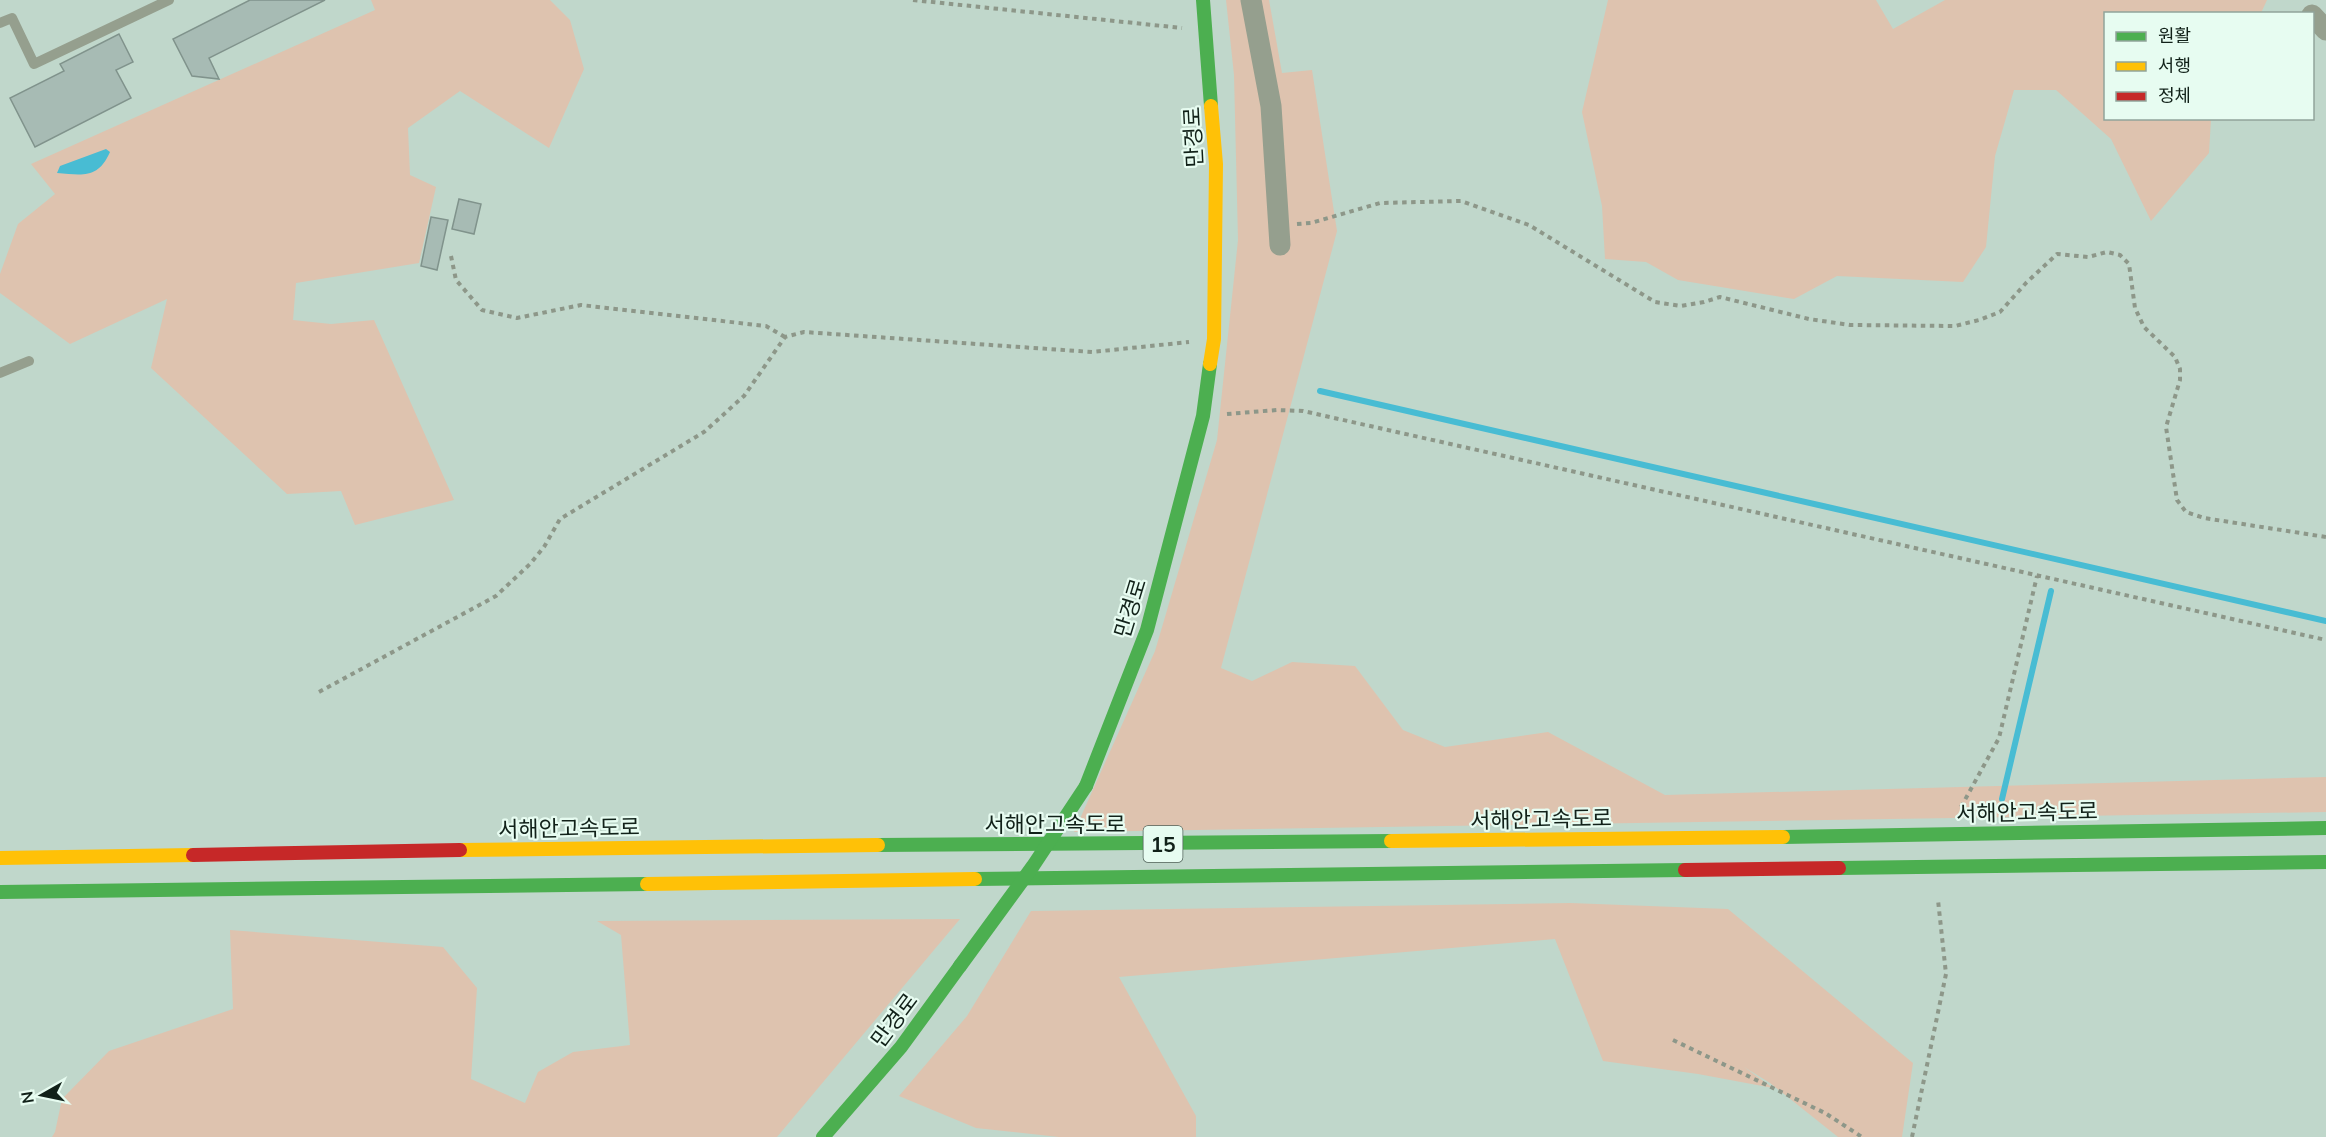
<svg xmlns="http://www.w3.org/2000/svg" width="2326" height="1137" font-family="Mulish,'Noto Sans KR',sans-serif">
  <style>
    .green { fill: #dec3af }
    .water { fill: #48bcd3 }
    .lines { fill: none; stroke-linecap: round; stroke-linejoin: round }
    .stream { stroke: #48bcd3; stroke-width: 6 }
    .building { fill: #a7bbb4; stroke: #80938c; stroke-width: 1.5 }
    .path { stroke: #8d9789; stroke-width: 4; stroke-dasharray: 4.5 4.5; stroke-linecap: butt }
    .lane { stroke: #959f8e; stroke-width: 10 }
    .street { stroke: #959f8e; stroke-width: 21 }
    .fast { stroke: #4caf50; stroke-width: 14 }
    .slow { stroke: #ffc107; stroke-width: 14 }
    .jam { stroke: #c62828; stroke-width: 14 }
    .fast-bridge { stroke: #4caf50; stroke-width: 14 }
    .labels { text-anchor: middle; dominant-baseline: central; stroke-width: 4.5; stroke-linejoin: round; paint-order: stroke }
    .shield { fill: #e7fcf1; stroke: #51635a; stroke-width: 1.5 }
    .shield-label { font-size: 21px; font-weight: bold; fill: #112119 }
    .street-label { font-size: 22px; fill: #112119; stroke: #e7fcf1 }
  </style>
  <rect width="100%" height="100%" fill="#c0d7cb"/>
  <path class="green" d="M371 0H550L570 20 584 69 549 148 460 91 408 128 410 175 436 187 419 263 296 283 293 320 331 324 374 320 454 500 355 525 341 491 287 494 151 368 167 299 70 344 0 293V274L18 224 55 194 31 164 375 10Z
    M1226 0H1269L1282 73 1312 70 1337 231 1221 668 1252 681 1292 662 1355 666 1403 730 1445 747 1548 732 1665 795 2326 777V812L1074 832 1155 651 1217 440 1238 240 1234 75Z
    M1608 0H1876L1893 29 1945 0H2267L2261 13 2106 14V118L2211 119 2209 153 2151 221 2111 139 2056 90H2014L1995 156 1986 247 1963 282 1837 276 1794 299 1678 280 1646 262 1605 259 1602 206 1582 112Z
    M1570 903 1728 909 1913 1063 1902 1137H1838L1770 1083 1744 1067 1773 1088 1698 1074 1603 1061 1555 939 1119 977 1196 1116V1137H1059L976 1128 899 1096 967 1016 1031 911Z
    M960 919 777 1137H52L55 1132 62 1099 109 1051 233 1009 230 930 443 947 477 988 471 1079 525 1103 538 1072 573 1052 630 1045 621 935 597 921Z"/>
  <path class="water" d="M106 149 110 152C98 179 83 175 57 173L60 166Z"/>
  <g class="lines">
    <path class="stream" d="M1320 391C1656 465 1990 547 2326 621
      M2002 799 2051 591"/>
  </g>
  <path class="building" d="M250 0H325L209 58 219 79 192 76 173 39Z
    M119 34 133 62 116 70 131 98 35 147 10 98 64 71 60 64Z
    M459 199 481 204 474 234 452 229Z
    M431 217 448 220 437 270 421 266Z"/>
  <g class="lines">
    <path class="path" d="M913 0 1182 28
      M1297 224 1311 223 1380 203 1461 201 1529 225 1655 302 1681 306 1704 302 1720 297 1809 319 1850 325 1955 326 1979 320 2000 312 2026 283 2057 254 2088 257 2107 252 2120 255 2129 264 2135 308 2144 327 2175 357 2180 369V380L2166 427 2177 500 2186 512 2204 518 2326 537
      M451 256 456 280 482 310 517 318 581 305 766 326 785 337
      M1227 414 1277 410 1303 411 2326 640
      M319 692 496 596 530 564 544 547 560 519 704 432 744 396 785 337 804 332 1092 352 1189 342
      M1961 807 1999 738 2037 576
      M1673 1040 1825 1113 1862 1137
      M1912 1137 1946 974 1938 900"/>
    <path class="lane" d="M0 23 12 18 34 64 169 0
      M0 373 29 361"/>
    <path class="street" d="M1251 0 1271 106 1280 245
      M2312 15 2326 30"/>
    <path class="fast" d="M1203 0 1211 106
      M1086 786 1147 630 1203 416 1210 364
      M1783 837 2326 828
      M878 845 1391 841
      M1839 868 2326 862
      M975 879 1685 870
      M0 892 647 884
      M823 1137 901 1047 960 966"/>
    <path class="slow" d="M1210 364 1214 339 1216 164 1211 106
      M1391 841 1783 837
      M460 850 878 845
      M0 858 193 855
      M647 884 975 879"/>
    <path class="jam" d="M193 855 460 850
      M1685 870 1839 868"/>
    <path class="fast-bridge" d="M960 966 1033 866 1086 786"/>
  </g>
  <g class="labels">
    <rect class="shield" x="1143.5" y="826" width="39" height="36" rx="4.5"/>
    <g class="shield-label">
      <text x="1163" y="844">15</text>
    </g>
    <g class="street-label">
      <text transform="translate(1193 137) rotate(-93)">만경로</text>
      <text transform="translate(1130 608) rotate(-73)">만경로</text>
      <text transform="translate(2027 812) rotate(-1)">서해안고속도로</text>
      <text transform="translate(1541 819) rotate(-1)">서해안고속도로</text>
      <text x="1055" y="824">서해안고속도로</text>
      <text transform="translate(569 828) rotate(-1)">서해안고속도로</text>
      <text transform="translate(894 1020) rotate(-53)">만경로</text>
    </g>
  </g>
  <rect x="2104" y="12" width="210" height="108" fill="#e7fcf1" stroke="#91a49b" stroke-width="1.5"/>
  <rect x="2116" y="32" width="30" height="9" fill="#4caf50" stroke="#91a49b" stroke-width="1.5"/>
  <text x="2158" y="42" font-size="18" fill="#112119">원활</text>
  <rect x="2116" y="62" width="30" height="9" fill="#ffc107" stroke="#91a49b" stroke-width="1.5"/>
  <text x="2158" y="72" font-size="18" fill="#112119">서행</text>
  <rect x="2116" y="92" width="30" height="9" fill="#c62828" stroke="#91a49b" stroke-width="1.5"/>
  <text x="2158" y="102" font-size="18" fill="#112119">정체</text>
  <g transform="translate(42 1095) rotate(261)" stroke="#e7fcf1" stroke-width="4.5" paint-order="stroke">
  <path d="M0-4.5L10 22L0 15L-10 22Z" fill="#112119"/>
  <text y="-9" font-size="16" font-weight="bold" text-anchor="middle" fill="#112119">N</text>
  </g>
</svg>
